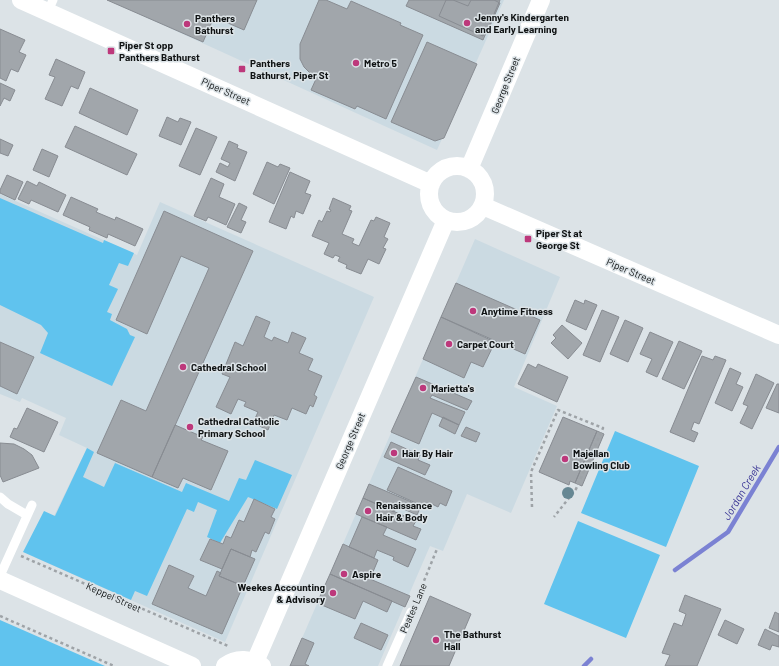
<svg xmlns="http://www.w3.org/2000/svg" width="779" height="666" font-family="Barlow,sans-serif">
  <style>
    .built { fill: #cbdae2 }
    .green { fill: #60c3ee }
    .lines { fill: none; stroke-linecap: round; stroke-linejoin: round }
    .stream { stroke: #7b82d3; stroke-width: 4.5 }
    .building { fill: #a1a6ab; stroke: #888c92 }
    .path { stroke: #9ea3a7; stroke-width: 2.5; stroke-dasharray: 3 3; stroke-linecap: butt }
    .service { stroke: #fff; stroke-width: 9 }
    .minor { stroke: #fff; stroke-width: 18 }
    .tree { fill: #668793 }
    .poi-dot { fill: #bd387b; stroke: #dce3e7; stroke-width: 1.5 }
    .labels { text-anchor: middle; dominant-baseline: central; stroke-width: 3; stroke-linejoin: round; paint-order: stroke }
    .poi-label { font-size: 10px; font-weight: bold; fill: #0f1213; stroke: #dce3e7; text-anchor: start }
    .street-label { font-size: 10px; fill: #0f1213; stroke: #dce3e7 }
    .water-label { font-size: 11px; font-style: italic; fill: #3a3696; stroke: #dce3e7 }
  </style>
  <rect width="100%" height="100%" fill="#dce3e7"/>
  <path class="built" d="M108 0H504L437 150Z
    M0 194 137 255 160 202 374 297 225 642 34 557 87 448 59 435 66 418 22 398 20 402 0 394Z
    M475 239 560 277 514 387 557 406 511 513 467 494 443 551 430 546 378 666H290Z"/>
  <path class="green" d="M0 198 103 243 104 240 134 253 128 266 119 263 109 285 118 289 107 312 112 314 110 320 127 329 130 335 135 337 112 386 40 353 48 333 41 325 0 305Z
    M615 431 699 466 666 547 581 513Z
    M87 448 94 452 83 477 104 487 115 463 182 492 186 483 229 501 239 478 246 480 255 460 292 475 277 509 248 497 220 543 207 537 217 510 198 502 194 512 187 509 147 596 135 591 131 600 23 552 44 511 55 516Z
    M578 521 660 555 626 638 544 604Z
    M0 620 105 666H0Z"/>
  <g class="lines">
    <path class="stream" d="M675 570 728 532 779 447
      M584 666 591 659"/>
  </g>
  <path class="building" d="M107 0H257L244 30 214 17 203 42Z
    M319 0H326L347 9 351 1 401 23 400 25 423 35 386 119 357 106 355 109 311 90 316 79 304 67 300 59V44Z
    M409 0H500L483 40 406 6Z
    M446 0H453L468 6 471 0H494L500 3 489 28 487 27 483 36 439 16Z
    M0 29 25 40 19 52 26 55 18 72 11 69 6 81 0 78Z
    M427 42 477 64 444 138 435 141 391 122Z
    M56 59 85 72 78 89 71 86 62 106 45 99 55 77 49 75Z
    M0 83 15 90 10 101 4 98 0 106Z
    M90 88 138 110 127 135 79 113Z
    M167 117 178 122 180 118 191 122 181 145 159 136Z
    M75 126 137 154 127 175 65 147Z
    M196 128 217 137 200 175 179 166Z
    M0 139 13 145 8 156 0 153Z
    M229 141 238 145 237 148 247 152 235 181 216 172 220 163 228 167 230 163 221 159Z
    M42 149 58 156 49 177 33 170Z
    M267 162 278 167 280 164 290 168 274 204 253 194Z
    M290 172 310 181 305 193 311 195 303 214 296 211 294 218 291 216 286 229 269 222Z
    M7 175 23 182 15 200 0 193V190Z
    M211 178 224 184 219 197 235 204 226 225 208 217 206 221 194 216Z
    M27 181 37 186 39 182 66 195 58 212 31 200 29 204 18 199Z
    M71 197 98 209 96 212 115 220 116 217 143 229 135 246 108 234 107 238 89 230 90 227 63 215Z
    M333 198 351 206 349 210 352 211 342 234 354 239 352 243 359 246 371 220 374 221 376 217 390 223 384 237 388 239 383 248 386 249 379 264 368 259 361 274 346 268 347 265 338 261 340 257 335 255 333 258 324 254 329 243 312 236 319 220 322 222 327 211 330 212 331 210 329 209Z
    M239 203 247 207 241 220 246 222 241 233 227 227Z
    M164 211 253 251 152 477 97 453 121 400 146 411 209 268 181 256 147 334 116 320Z
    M456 283 540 320 525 354 441 317Z
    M575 300 584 304 585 300 597 305 586 330 566 321Z
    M602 310 619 317 600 362 583 355Z
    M256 316 270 322 264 337 272 341 274 337 288 343 292 332 306 338 299 353 313 359 308 370 322 376 314 395 317 397 313 407 310 405 306 414 292 408 287 420 274 415 268 430 253 423 258 412 244 406 246 402 238 399 231 414 216 407 230 377 222 374 235 342 243 346Z
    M441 317 495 342 483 367 471 362 464 378 423 359Z
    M625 320 643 328 628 362 610 354Z
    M562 325 582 343 568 359 551 343 556 338 553 335Z
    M650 332 673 342 657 377 646 372 652 359 640 354Z
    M679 341 702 351 684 389 662 379Z
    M0 342 34 357 17 394 0 386Z
    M702 356 713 360 715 356 726 360 699 424 694 422 691 430 698 433 694 442 670 432Z
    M528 364 536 368 538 364 568 377 557 402 518 384Z
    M730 368 741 373 736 384 743 387 732 411 715 403Z
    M756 374 774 383 752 429 740 423 748 406 743 404Z
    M416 377 472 401 467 410 432 395 430 398 465 412 459 425 432 413 419 444 391 432Z
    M777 384H779V413L766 408Z
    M27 408 58 422 44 452 10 437 14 428 17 429Z
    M443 417 459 425 455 434 439 426Z
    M563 417 597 431 575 483 570 481 569 485 539 472Z
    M175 425 203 437 201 440 228 451 211 490 183 478 178 488 152 477Z
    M466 427 480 433 476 442 461 436Z
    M597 431 604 434 582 486 575 483Z
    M391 442 420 455 418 460 430 465 425 475 384 457Z
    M0 443 14 444 24 449 32 455 39 468 3 482 0 475Z
    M398 467 452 491 446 506 440 503 438 507 430 503 427 508 387 490Z
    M369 484 421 506 417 515 397 506 394 512 363 498Z
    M363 498 416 521 413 526 421 529 416 540 356 514Z
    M254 499 275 509 271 517 275 519 269 534 265 532 256 552 252 550 250 557 231 549 222 569 200 560 210 539 223 544 226 536 231 538 239 520 244 522Z
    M362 517 387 527 383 535 416 549 408 567 393 560 394 557 377 550 374 558 349 547Z
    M343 544 378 560 370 579 410 596 405 607 330 574Z
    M231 549 255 559 243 586 219 576Z
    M169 565 194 576 188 588 206 596 217 571 221 573 219 576 243 586 222 634 152 604Z
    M330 574 392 601 387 612 363 601 355 619 317 603Z
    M685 595 721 609 697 666H665L670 655 662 653 674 623 682 626 686 614 679 611Z
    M430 596 471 614 449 666H400Z
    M775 612 779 614V632L769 628Z
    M725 620 744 629 737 644 718 635Z
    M361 623 388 635 381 650 354 638Z
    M765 629 779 636V647L772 645 770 650 758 645Z
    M302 638 314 643 305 664 309 666H290Z"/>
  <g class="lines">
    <path class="path" d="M532 507 531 472 558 410 603 428 576 489 554 517
      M21 556 228 646
      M415 603 437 549
      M0 616 114 666"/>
    <path class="service" d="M48 11 53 0
      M0 497 8 504 27 515
      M0 576 32 505
      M387 666 411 612"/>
    <path class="minor" d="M21 0 431 184
      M429 194a28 28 0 1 1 56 0a28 28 0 1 1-56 0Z
      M469 169 541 0
      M483 206 779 335
      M0 580 192 666
      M255 662 446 220
      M225 666C237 657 251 659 262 666"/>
  </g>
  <circle class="tree" cx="568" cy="493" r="6"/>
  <g class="poi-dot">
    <circle cx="467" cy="23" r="4"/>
    <circle cx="187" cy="24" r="4"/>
    <rect x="107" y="47" width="8" height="8" rx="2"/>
    <circle cx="356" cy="63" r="4"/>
    <rect x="238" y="65" width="8" height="8" rx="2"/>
    <rect x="524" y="235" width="8" height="8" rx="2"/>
    <circle cx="473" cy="311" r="4"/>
    <circle cx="449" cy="344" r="4"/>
    <circle cx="183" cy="367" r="4"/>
    <circle cx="423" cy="388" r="4"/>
    <circle cx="190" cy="427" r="4"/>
    <circle cx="394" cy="453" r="4"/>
    <circle cx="565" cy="459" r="4"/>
    <circle cx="368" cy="511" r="4"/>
    <circle cx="344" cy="574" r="4"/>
    <circle cx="333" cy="593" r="4"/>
    <circle cx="436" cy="640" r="4"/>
  </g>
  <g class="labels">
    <g class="poi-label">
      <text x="475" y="17">Jenny's Kindergarten<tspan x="475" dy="12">and Early Learning</tspan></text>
      <text x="195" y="18">Panthers<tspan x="195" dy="12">Bathurst</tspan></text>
      <text x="119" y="45">Piper St opp<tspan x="119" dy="12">Panthers Bathurst</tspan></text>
      <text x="250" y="63">Panthers<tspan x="250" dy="12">Bathurst, Piper St</tspan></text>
      <text x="364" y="63">Metro 5</text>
      <text x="536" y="233">Piper St at<tspan x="536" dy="12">George St</tspan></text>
      <text x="481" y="311">Anytime Fitness</text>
      <text x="457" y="344">Carpet Court</text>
      <text x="191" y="367">Cathedral School</text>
      <text x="431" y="388">Marietta's</text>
      <text x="198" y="421">Cathedral Catholic<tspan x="198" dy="12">Primary School</tspan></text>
      <text x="402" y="453">Hair By Hair</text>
      <text x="573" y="453">Majellan<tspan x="573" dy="12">Bowling Club</tspan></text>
      <text x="376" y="505">Renaissance<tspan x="376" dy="12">Hair &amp; Body</tspan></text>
      <text x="352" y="574">Aspire</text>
      <text x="325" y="587" text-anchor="end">Weekes Accounting<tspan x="325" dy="12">&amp; Advisory</tspan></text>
      <text x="444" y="634">The Bathurst<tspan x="444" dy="12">Hall</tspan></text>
    </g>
    <g class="street-label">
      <text transform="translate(505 85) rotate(-68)">George Street</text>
      <text transform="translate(226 91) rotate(24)">Piper Street</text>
      <text transform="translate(631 271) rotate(23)">Piper Street</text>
      <text transform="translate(350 441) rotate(-67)">George Street</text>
      <text transform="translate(114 597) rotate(24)">Keppel Street</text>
      <text transform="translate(413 608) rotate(-67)">Peates Lane</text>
    </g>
    <g class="water-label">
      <text transform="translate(741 492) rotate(-59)">Jordan Creek</text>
    </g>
  </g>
</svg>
